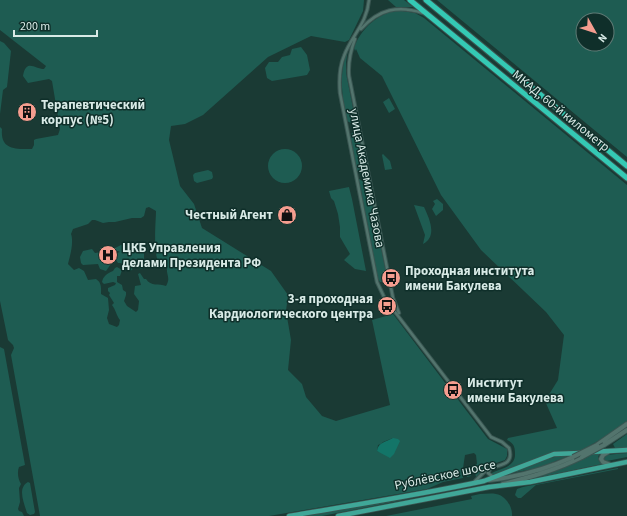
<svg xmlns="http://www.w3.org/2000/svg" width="627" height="516" font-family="'Source Sans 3',sans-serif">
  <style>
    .green { fill: #1e5c52; fill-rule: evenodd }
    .water { fill: #137568 }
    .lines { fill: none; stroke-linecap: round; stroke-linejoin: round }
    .street-casing { stroke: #395551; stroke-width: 4.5 }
    .secondary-casing { stroke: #395551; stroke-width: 6 }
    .primary-casing { stroke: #395551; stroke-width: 6 }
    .highway-casing { stroke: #395551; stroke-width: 7 }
    .street { stroke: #53746d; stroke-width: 2.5 }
    .secondary { stroke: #53746d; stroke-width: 4 }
    .primary { stroke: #40a798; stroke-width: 4.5 }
    .highway { stroke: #34c9b4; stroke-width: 5 }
    .secondary-bridge-casing { stroke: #395551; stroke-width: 6; stroke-linecap: butt }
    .secondary-bridge { stroke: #53746d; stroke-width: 4 }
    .labels { text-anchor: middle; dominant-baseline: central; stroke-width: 3; stroke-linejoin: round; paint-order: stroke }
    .poi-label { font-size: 13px; font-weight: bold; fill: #d8eae6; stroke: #0f2f2a; text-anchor: start }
    .street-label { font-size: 13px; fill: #d8eae6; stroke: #0f2f2a }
  </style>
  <rect width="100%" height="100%" fill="#1a3a34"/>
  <path class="green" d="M0 0H364L363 11 349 40 345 42 311 36 268 57 203 115 185 124 171 126 169 140 180 186 194 204 202 228 271 271 288 295 286 311 291 340 288 370 302 384 306 397 322 416 336 421 390 405 372 320 393 314 449 388 450 391 456 397 488 439 507 449V456L505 460 487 466 476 477 475 473H472L471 476 467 477V468L477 464 476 455 474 453 465 455C464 462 462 472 463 478L443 482 427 489 269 516H40L11 355 14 348 13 345 8 340 0 301V127L2 129C0 150 16 149 32 149L34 145V140L36 139 58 135 60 129 52 81 49 79 28 83 23 76C26 58 35 69 44 69L46 66 0 30ZM149 207 156 211C156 221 152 260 161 265 163 266 165 266 167 267 166 276 171 277 166 286 159 283 151 287 146 279H144L140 273 138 274 141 285 135 286 134 294 139 301 138 310 136 312 127 306 124 301 126 295V292L123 290 122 285 117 282V276H120L122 270 117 267 115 268 113 271C108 273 103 276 102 282L104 284 113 282 116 283 115 285 108 288V291L110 293 109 295 114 303 112 305C116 310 116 315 120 320L119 325 117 327 109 324 107 318 109 310 108 298 101 294C101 288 102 283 96 279L88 280 84 271 79 268 74 270 68 264C70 256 74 242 71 234L73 229 88 224 92 220H95L103 223 109 222H115L132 218H141L144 216 146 208ZM393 438 380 452 377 451 378 445 381 444 383 442Z
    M388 0H404L413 7H396Z
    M437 0H627V157ZM583 20H607V44H583Z
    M396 10 415 13 424 18 627 185V422L612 433 582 450 555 452 500 473 492 475 490 474C500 468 516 468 515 453 515 446 513 443 507 440L508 438 557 428 545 401 558 380 564 335 546 312 481 250 441 195 382 76 360 58 356 49 355 51 354 48C361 29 376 15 396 10Z
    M0 41 4 43 11 51 7 87 3 90 0 114Z
    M301 47 307 55 310 70 307 75 272 81 267 78 265 68 269 62H278L282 57 290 55 292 49Z
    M348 49 346 62V73L355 118 353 122 351 123 347 121C342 95 338 75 348 49Z
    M389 98 395 109 389 113 383 102Z
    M355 132 359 135 367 179 356 170 350 137 352 133Z
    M268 166a17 17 0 1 1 34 0a17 17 0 1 1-34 0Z
    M383 154 390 161 392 169 385 170 382 155Z
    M208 170 212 172 213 177 212 179 197 183 194 181 193 175 195 173Z
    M359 179 366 183 369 187 387 278 384 282H380L378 279 359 181Z
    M349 187 352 199 366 271 355 269 344 260 350 254 340 237V227L338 214 334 201 331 198 329 191Z
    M437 199 443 204V210L436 216 432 209 435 204 433 201Z
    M414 205 424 207C429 218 438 236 423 244L425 235Z
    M130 244V247L133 249 136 248 140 244H143L145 249 144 252V260L147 261 149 266 141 269 137 266 140 261 137 259 135 260 132 270 129 271 121 263H118L115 258 106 271 100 269 98 264 83 265 81 263 80 257 83 251 92 249 95 253 101 252 110 255 120 252 118 251H115V248L121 245Z
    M0 347 4 349 25 465 19 467C17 472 18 479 21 484L19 488 20 502 18 509 19 511 22 512 24 516H0Z
    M627 434V448H615L613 444Z
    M598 452 600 453C597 457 598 462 602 464L512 483 561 469Z
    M627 453V457L607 461 603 459 606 455Z
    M566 454V457L538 468 512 473 543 460Z
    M618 468V469L536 485 521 498H518L515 495 517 489 523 487Z
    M28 482 30 483 35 512 34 514 30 515 27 513C24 503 17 488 28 482Z
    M480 494C485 494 491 493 496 494 505 495 513 507 512 516H386L472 499 471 496Z
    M419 497 322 516H302Z"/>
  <path class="water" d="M393 438 398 439 400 441 394 454 390 458 377 451C378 442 386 442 393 438Z"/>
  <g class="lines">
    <defs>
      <path id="street" d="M369 0C367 24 351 36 344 56 339 68 339 81 340 93L377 282 385 299 491 437 502 442 509 448C515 467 497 464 487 470 482 473 479 478 475 481
        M361 29C379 9 398 5 423 13
        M355 39C350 52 348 63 349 76L393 298 399 313
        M490 469 488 473 493 477"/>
      <path id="secondary" d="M597 445 627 424
        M604 445 627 430
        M608 452 603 455 601 459 603 462 611 465
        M489 480C518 477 546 469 573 457
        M503 484C531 477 556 470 582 457"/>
      <path id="primary" d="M591 452 627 450
        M289 516C354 505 419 495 484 481L554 454 581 453
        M338 516 489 487 530 482 627 462"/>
      <path id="highway" d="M410 0 627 178
        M426 0 627 166"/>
    </defs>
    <use href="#street" class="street-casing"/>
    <use href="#secondary" class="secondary-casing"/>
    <use href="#primary" class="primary-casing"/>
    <use href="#highway" class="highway-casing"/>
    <use href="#street" class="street"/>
    <use href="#secondary" class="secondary"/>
    <use href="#primary" class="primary"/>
    <use href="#highway" class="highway"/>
    <defs>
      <path id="secondary-bridge" d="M573 457 597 445
        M582 457 604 445"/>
    </defs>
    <use href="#secondary-bridge" class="secondary-bridge-casing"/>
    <use href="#secondary-bridge" class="secondary-bridge"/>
  </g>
  <defs>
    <symbol id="building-disc" viewBox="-11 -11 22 22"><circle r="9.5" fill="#f59d8f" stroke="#0f2f2a"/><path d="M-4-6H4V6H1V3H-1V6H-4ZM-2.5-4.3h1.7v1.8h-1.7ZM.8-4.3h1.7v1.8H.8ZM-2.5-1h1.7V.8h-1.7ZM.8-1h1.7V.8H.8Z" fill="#111"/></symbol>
    <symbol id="shop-disc" viewBox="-11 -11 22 22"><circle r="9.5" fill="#f59d8f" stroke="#0f2f2a"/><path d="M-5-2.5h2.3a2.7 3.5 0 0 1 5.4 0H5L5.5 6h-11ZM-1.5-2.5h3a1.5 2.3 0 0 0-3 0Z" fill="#111"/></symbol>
    <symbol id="hospital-disc" viewBox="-11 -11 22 22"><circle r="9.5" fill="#f59d8f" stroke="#0f2f2a"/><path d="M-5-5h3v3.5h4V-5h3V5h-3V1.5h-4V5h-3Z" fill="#111"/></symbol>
    <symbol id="bus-disc" viewBox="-11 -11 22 22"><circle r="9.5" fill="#f59d8f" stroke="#0f2f2a"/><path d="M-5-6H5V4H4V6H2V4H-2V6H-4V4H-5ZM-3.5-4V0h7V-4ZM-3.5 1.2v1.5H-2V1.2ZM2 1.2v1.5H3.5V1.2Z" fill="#111"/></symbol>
  </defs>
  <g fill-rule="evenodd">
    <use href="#building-disc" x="16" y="101" width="22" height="22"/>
    <use href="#shop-disc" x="276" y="204" width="22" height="22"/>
    <use href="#hospital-disc" x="97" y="244" width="22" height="22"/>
    <use href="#bus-disc" x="380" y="267" width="22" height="22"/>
    <use href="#bus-disc" x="376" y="295" width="22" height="22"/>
    <use href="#bus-disc" x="442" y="379" width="22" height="22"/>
  </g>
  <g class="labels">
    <g class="poi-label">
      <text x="41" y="105">Терапевтический<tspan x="41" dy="15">корпус (№5)</tspan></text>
      <text x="273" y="215" text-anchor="end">Честный Агент</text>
      <text x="122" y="248">ЦКБ Управления<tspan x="122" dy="15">делами Президента РФ</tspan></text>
      <text x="405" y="271">Проходная института<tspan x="405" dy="15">имени Бакулева</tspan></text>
      <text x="373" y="299" text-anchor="end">3-я проходная<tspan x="373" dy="15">Кардиологического центра</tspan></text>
      <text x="467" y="383">Институт<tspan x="467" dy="15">имени Бакулева</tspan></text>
    </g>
    <g class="street-label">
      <text transform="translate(561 111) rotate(39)">МКАД, 60-й километр</text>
      <text transform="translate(367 178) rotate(79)">улица Академика Чазова</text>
      <text transform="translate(445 475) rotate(-12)">Рублёвское шоссе</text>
    </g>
  </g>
  <g transform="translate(595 32) rotate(129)"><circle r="19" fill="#0f2f2a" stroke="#5f7a75"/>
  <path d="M0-3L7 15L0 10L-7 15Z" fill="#f59d8f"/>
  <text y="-6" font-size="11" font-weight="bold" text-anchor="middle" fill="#d8eae6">N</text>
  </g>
  <path d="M14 30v6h83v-6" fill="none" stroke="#d8eae6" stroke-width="2"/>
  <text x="20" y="30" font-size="12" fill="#d8eae6" stroke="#0f2f2a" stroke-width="3" paint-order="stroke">200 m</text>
</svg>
